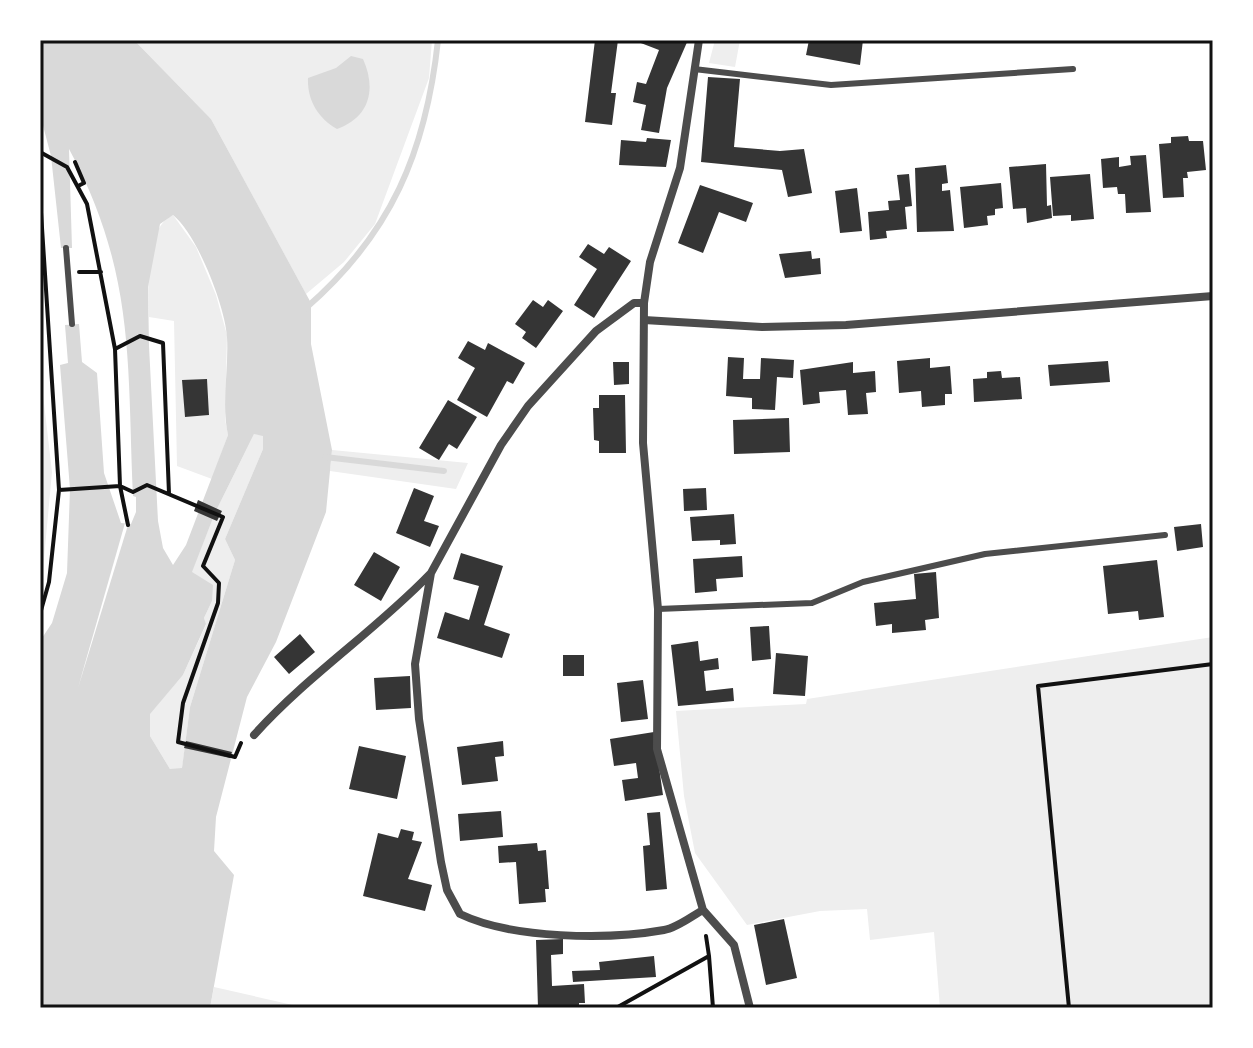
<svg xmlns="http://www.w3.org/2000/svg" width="1253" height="1048" font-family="'Public Sans',sans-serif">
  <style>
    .green { fill: #eee; fill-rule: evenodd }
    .water { fill: #d9d9d9; fill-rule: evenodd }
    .pier { fill: #fff }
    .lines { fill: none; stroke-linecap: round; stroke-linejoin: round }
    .stream { stroke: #d9d9d9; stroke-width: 6 }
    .building { fill: #353535 }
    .path { stroke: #111; stroke-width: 4 }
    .service { stroke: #4c4c4c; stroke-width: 6 }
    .minor { stroke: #4c4c4c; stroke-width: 8 }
    .neatline { fill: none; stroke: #111; stroke-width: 3 }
  </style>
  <rect width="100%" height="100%" fill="#fff"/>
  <path class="green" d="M134 40H432L429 78 375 224 344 262 306 294 211 119Z
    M715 40H740L735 67 709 63Z
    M173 215 196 247 216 295 227 335 225 419 228 435 212 479 177 466 174 321 149 317C148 289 144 228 173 215ZM207 379 209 415 185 417 183 381Z
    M40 369 52 472 40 602Z
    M254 434 263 435V449L225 539 235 560 190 707 182 769H170L150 736V713L183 675 206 625 204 618 212 601 191 573 215 513Z
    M332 450 468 463 456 489 330 471Z
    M1213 637V1008H940L934 932 870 940 867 909 820 911 747 925 695 853 684 796 676 711 806 704 807 699Z
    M214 987 306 1008H210Z"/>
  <path class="water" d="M40 40H134L211 119 311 303V344L332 450 326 512 276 642 247 697 216 817 214 851 234 875 210 1008H40V641L52 623 67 573 70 489 60 365 68 363 65 325 79 324 82 362 97 373 104 473 121 523 131 524 136 512V497L133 496C127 365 136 273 69 149L72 248H61L51 156 40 114ZM173 215C197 234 225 306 227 337 229 370 221 403 228 435L186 545 173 565 163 548 158 521 149 346 148 287 160 224ZM254 434 263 436V449L225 539 235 560 190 707 182 768 170 769 150 736V714L183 675 206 624 204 618 212 601 213 585 192 572 215 513Z
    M351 56 363 59C377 90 369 118 337 129 318 118 307 100 308 78L336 68Z"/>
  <path class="pier" d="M125 523 128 525 78 688Z"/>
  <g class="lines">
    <path class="stream" d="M306 308C391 234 426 152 438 40
      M325 457 444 471"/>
  </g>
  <path class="building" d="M595 40H618L611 93H616L612 125 585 122Z
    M633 40H688L667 88 659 133 641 130 646 105 633 102 637 82 646 84 659 50Z
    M809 40H863L860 65 806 55Z
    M708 77 740 79 734 147 780 151 804 149 812 193 788 197 782 170 701 162Z
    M1188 136 1189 141H1203L1206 170 1187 172 1188 178H1183L1184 197 1163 198 1159 144 1171 143V137Z
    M647 138 671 140 666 167 619 165 621 140 646 142Z
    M1146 155 1151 212 1126 213 1125 194H1118L1117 187 1103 188 1101 159 1119 157V167L1131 165 1130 156Z
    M1046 164 1047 206 1051 205 1052 218 1027 223 1026 208 1013 209 1009 167Z
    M946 165 948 183 942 184V191L950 190 954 231 917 232 915 168Z
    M909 174 912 206 905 207 907 229 886 231 887 238 870 240 868 212 889 210 888 201 900 200 897 175Z
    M1090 174 1094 219 1071 221V215L1053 216 1050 177Z
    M1001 183 1003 208 995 209V215L987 216 988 225 964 228 960 187Z
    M700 185 753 203 746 222 719 212 703 253 678 243Z
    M857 188 862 231 840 233 835 191Z
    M588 244 604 254 609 247 631 261 594 318 574 305 597 269 579 257Z
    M811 251 812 259 820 258 821 274 785 278 779 254Z
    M533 300 543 307 548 300 563 311 536 348 522 338 526 332 515 324Z
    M468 341 485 350 488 343 525 363 513 384 507 381 487 417 457 400 475 368 458 358Z
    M728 357 744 358 743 379H760L761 358 794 360 793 378 777 377 775 410 752 409V398L726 396Z
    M930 358V368L950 366 952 394H945V405L922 407 921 391 899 393 897 361Z
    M1108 361 1110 382 1050 386 1048 365Z
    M613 362H629V384L614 385Z
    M853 362V373L875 371 876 392 866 393 868 414 848 415 846 390 819 392 820 403 803 405 800 370Z
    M1001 371 1002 378 1020 377 1022 399 974 402 973 379 987 378V372Z
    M207 379 209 415 185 417 182 380Z
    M599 395H625L626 453H599V441L594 440 593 408H599Z
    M448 400 477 417 457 449 449 444 439 460 419 448Z
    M789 418 790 452 734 454 733 420Z
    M414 488 434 496 424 521 439 526 430 547 396 533Z
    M706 488 707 510 684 511 683 489Z
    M198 500 222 511 217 521 194 511Z
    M734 514 736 544 720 545V540L692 541 690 517Z
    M1201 524 1203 547 1177 551 1174 527Z
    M374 552 400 567 381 601 354 585Z
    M461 553 503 566 484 625 510 634 502 658 437 638 445 612 469 620 479 586 453 579Z
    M742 556 743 577 716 579 717 591 695 593 693 559Z
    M1157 560 1164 617 1139 620 1138 611 1108 614 1103 566Z
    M936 572 939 618 925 620 926 630 892 633V624L876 626 874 603 916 599 914 574Z
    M769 626 771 659 752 661 750 627Z
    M300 634 315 652 289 674 274 657Z
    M698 641 700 661 718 658 719 669 704 671 706 691 733 688 734 701 678 706 671 645Z
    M776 653 808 656 805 696 773 694Z
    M563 655H584V676H563Z
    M410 676 411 708 376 710 374 678Z
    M643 680 648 719 621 722 617 683Z
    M654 732 663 795 625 801 622 780 638 778 636 763 614 766 610 739Z
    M186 741 232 752 230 758 184 748Z
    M503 741 504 756 495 757 498 781 462 785 457 747Z
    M359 746 406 756 397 799 349 789Z
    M501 811 503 837 460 841 458 814Z
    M660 812 667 889 646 891 643 846 650 845 647 813Z
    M401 829 414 832 412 840 422 842 408 879 432 885 425 911 363 896 378 833 398 838Z
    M537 843 538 851 546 850 549 889H545L546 902 519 904 516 862 499 863 498 846Z
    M784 919 797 978 766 985 754 925Z
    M563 939V954L551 955 552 986 584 984 585 1003H579V1008H538L536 940Z
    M654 956 656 977 573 982 572 971 600 970 599 962Z"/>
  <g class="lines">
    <path class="path" d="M40 152 67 167 87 204 115 349 120 486 128 525
      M75 162 84 183 78 186
      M40 197 59 490 49 582 40 614
      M79 272H101
      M115 349 140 336 163 343 169 494
      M59 490 120 486 133 492 147 485 223 517 203 566 219 583 218 603 183 703 178 742 235 757 241 743
      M709 956 713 1008
      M616 1008 709 956 706 936
      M1069 1008 1038 686 1213 664"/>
    <path class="service" d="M694 69 831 85 1073 69
      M66 248 72 324
      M658 609 812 603 863 582 985 554 1165 535"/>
    <path class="minor" d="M699 40 680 168 650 262 644 303 643 443 658 609 657 749 703 910 734 945 750 1008
      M644 303H634L596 331 528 406 501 445 431 573 415 664 419 719 441 862 447 890 460 914C512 939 608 940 664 930 677 928 692 916 703 910
      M644 320 762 327 846 325 1213 296
      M254 735C308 675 374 632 430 574"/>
  </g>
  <rect width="1253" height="1048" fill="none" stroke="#ffffff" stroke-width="84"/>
  <rect x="42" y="42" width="1169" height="964" class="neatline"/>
</svg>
